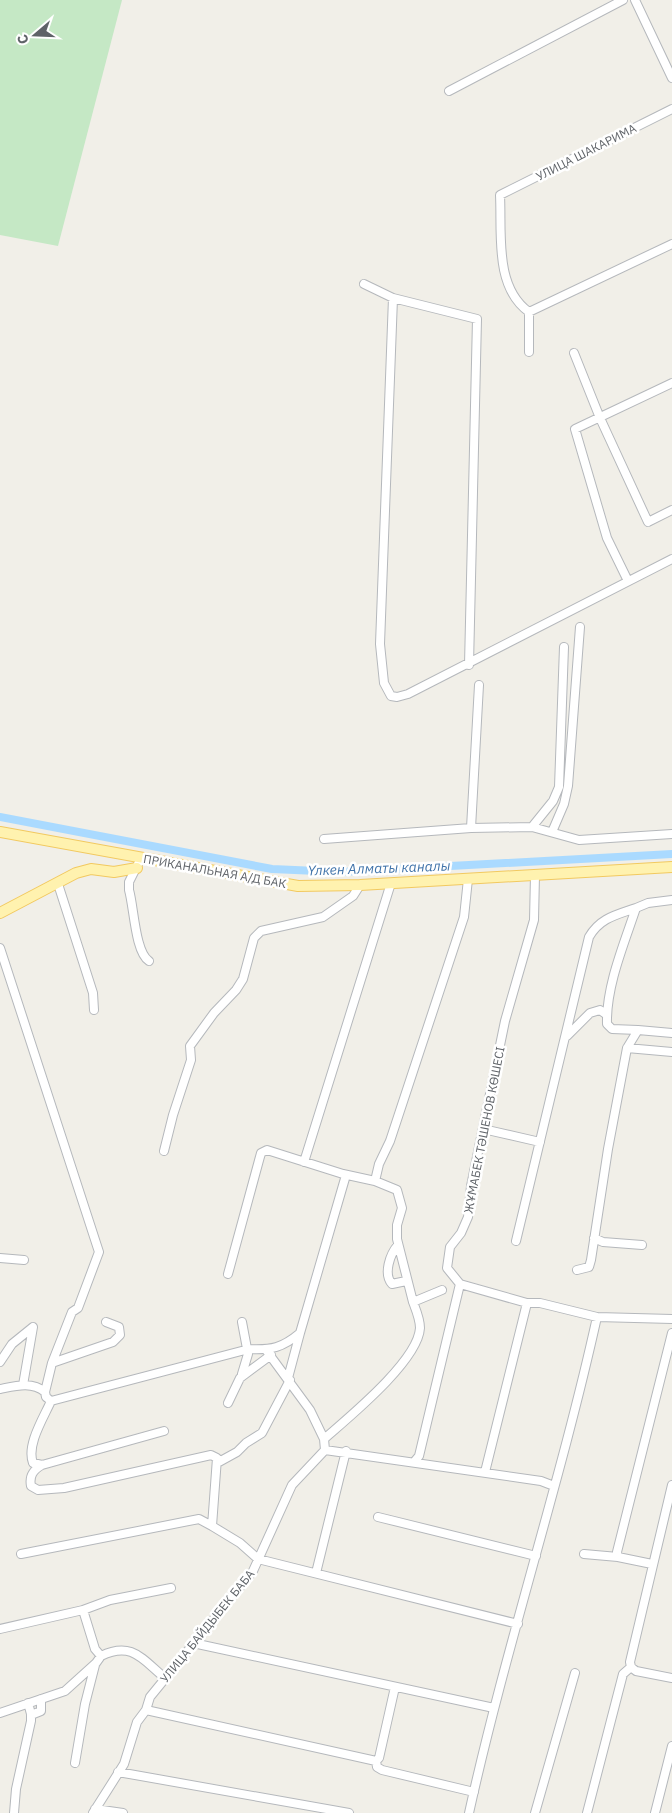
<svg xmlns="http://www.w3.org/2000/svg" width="672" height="1813" viewBox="0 0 672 1813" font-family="'IBM Plex Sans',sans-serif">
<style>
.green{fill:#c5e8c5}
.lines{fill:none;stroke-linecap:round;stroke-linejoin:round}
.canal{stroke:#aadaff;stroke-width:8}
.minor-casing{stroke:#b5b8bc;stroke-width:10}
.major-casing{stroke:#f2c960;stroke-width:12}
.minor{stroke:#fff;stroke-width:8}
.major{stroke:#fff2af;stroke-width:10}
.labels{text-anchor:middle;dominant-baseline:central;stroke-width:5;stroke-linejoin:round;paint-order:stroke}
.street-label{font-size:12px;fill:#5f6368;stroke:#fff}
.water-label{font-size:14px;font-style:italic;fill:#4174aa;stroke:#fff}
</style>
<rect width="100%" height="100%" fill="#f1efe8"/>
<path class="green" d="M0,0H122L58,246L0,235Z"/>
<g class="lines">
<path class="canal" d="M0,817L272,869L340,872L672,854"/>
<g class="minor-casing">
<path id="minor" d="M635,0L672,78
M449,91L623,0
M672,109L500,195C502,233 494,287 529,312L672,244
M364,284L393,298L477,319L469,665
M393,298L380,644L384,683L391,696L397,697L408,694L672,559
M529,352V312
M574,353L600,418L648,522L672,510
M628,581L607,538L575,429L672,383
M532,827L553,801L559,787L564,647
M471,828L479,685
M552,832L564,804L568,786L580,627
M324,839L471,828L532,827L579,840L672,834
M138,864L129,882V890C134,907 135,952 149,961
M535,875L534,920L505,1021L471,1186L468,1217L461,1233L450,1247L447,1268L460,1284L527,1303H540L597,1317L672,1319
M58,884L93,993L94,1010
M0,948L99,1252L78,1308L72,1312L52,1363
M638,1030L612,1029L607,1024C606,986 624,944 636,908L648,903L672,900
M567,1036L590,1013L600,1010L607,1015
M627,1048L672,1052
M483,1129L540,1142
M164,1151L173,1115L191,1060L190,1046L214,1013L236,990L243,979L254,938L261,931L323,917L353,896L360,885
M304,1162L391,883
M375,1181L397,1190L402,1208L397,1225V1239L413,1302
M594,1238L603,1242L642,1245
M516,1241L589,937C600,918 616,915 636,908
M398,1245C390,1254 383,1274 392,1284L406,1281
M0,1258L24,1260
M577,1270L589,1267L591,1260L608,1149L627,1048L638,1030L672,1033
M228,1274L261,1153L267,1150L343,1174L375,1181L379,1164L390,1141L464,917L468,879
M242,1322L248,1354L242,1374
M266,1350L310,1410L324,1439
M0,1362L12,1344L33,1327L23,1385
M288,1378L300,1333
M0,1389C15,1386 32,1381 45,1392L46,1397L51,1401L249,1349C272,1350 282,1348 300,1333L346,1175
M45,1392L52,1363L113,1342L120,1335L119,1327L106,1322
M51,1401C44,1417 26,1445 33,1463L42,1465L164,1431
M228,1403L240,1378L271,1355
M325,1450L541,1481L554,1486
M414,1462L419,1456L460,1284
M217,1463L237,1452L246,1443L262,1433L290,1380
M42,1465C33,1470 29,1476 31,1486L38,1490L64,1488L211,1455L217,1458L212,1526L240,1543L258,1559L518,1624
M485,1472L527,1303
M672,1485L630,1662L631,1667L636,1671L672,1678
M378,1517L536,1556
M21,1554L199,1519L212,1526
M584,1554L618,1557
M652,1564L618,1557L617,1552L672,1333
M316,1573L346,1451
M0,1629L83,1610
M193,1643L494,1708
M165,1678C142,1659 132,1641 101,1656L95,1649L83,1610L110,1600L171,1588
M146,1710L376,1761L377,1767L382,1770L474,1792
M0,1713L65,1691L96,1663L101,1656
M31,1715L41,1711V1699
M376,1761L379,1758L395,1687
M75,1763L85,1704L95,1665
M118,1772L349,1813
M95,1809L123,1813
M14,1813L16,1789L31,1721V1714L28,1703
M93,1813L124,1764L137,1722L146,1710L150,1697L253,1571L292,1485L325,1450L324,1439C349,1417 418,1361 420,1328C420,1319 416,1310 413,1302L442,1290
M469,1813C506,1646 560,1484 597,1317
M535,1813L575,1673
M587,1813L623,1674L631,1667
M655,1813L672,1746"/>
</g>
<g class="major-casing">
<path id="major" d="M0,832L298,886L360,885L672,867
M0,913L76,873L91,869L114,872L137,868"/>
</g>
<use href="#minor" class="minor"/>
<use href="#major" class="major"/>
</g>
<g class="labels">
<g class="street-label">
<text transform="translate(586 152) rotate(-27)">УЛИЦА ШАКАРИМА</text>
<text transform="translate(215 871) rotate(10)">ПРИКАНАЛЬНАЯ А/Д БАК</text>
<text transform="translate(484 1130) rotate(-79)">ЖҰМАБЕК ТӘШЕНОВ КӨШЕСІ</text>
<text transform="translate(207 1626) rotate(-51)">УЛИЦА БАЙДЫБЕК БАБА</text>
</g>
<g class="water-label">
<text transform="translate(379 868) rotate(-2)">Үлкен Алматы каналы</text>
</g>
</g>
<g transform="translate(35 35) rotate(251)" stroke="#ffffff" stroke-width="4" paint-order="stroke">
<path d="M0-4L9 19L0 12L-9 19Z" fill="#5f6368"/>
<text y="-8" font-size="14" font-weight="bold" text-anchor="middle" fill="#5f6368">С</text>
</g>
</svg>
